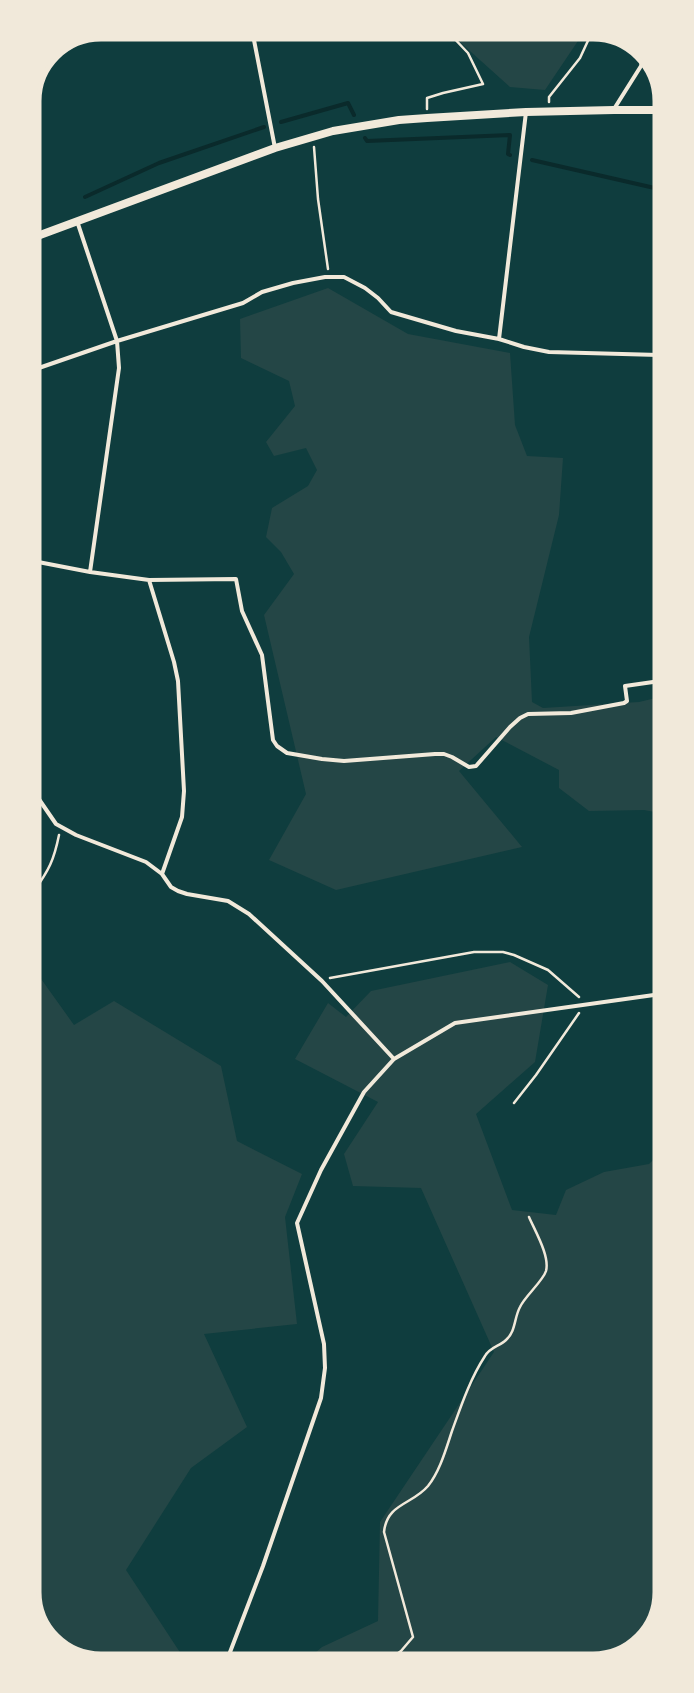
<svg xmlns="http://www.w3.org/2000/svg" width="694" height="1693" viewBox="0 0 694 1693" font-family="Signika,sans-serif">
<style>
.green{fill:#244646}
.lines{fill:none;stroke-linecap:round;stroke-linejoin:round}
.stream{stroke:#0a2a2b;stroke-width:4}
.path{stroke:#f1e9da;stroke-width:2.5}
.minor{stroke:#f1e9da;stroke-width:4}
.secondary{stroke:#f1e9da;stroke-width:8}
.rim{fill:none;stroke:#f1e9da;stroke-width:5}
</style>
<rect width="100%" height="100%" fill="#0f3d3e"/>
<path class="green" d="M584,32L545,90L510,87L451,34Z
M328,288L408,334L510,353L515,425L527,456L563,458L559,515L529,637L532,702L543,708L639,702L660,697V813L644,810L589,811L559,788V770L496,737L459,771L522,847L336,890L269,860L306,794L264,615L294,574L281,552L266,537L272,508L308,486L317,470L306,448L274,456L266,442L295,406L289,381L241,358L240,319Z
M510,962L548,985L535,1062L476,1114L512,1210L556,1215L566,1190L604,1172L649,1164L661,1152L662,1593L648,1634L615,1657L308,1659L322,1647L378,1621L380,1522L494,1352L421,1188L353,1186L344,1154L378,1102L295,1059L328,1003L346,1017L371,991Z
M34,969L74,1025L114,1001L221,1066L237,1141L302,1174L285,1217L297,1324L204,1334L247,1427L191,1468L126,1570L185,1660L96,1661L59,1647L36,1614Z"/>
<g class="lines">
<path class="stream" d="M281,122L348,103L354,115
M365,138L367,141L510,135L508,154L510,155
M532,160L659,189
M85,197L159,163L264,127"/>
<path class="path" d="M549,102V97L580,58L592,32
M427,109V98L443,93L483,84L468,53L450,34
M314,147L318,199L328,269
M34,891C49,870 54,860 59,835
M330,978L474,952H503L514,955L548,970L579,997
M514,1103L536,1075L579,1013
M390,1659L401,1651L413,1637L384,1532C387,1503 412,1505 428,1486C440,1471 446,1449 452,1431C461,1406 470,1379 485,1356C490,1347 500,1346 506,1340C516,1331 514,1318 520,1307C525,1296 543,1281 546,1271C550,1256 535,1231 529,1217"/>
<path class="minor" d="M253,35L275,148
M614,109L641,66L643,57
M77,221L117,341L119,368L90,572
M499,339L526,112
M33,370L117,341L243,303L262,292L293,283L325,277H344L365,288L378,298L391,312L456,331L499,339L524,347L549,352L659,355
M33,561L90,572L149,580L174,662L178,681L184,791L182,817L162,874
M149,580L236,579L242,611L262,655L273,740L277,746L287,753L322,759L344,761L435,754H444L452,757L469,767L476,766L510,727L520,718L528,714L571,713L624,703L627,701L625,686L660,681
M34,792L56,824L76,835L146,862L162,874L171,887L178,891L187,894L228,901L249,914L322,981L394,1059
M227,1660L263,1566L321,1398L325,1368L324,1344L297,1223L321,1170L364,1092L394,1059L455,1023L661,994"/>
<path class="secondary" d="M32,238L275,148L333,131L399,120L427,118L526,112L614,110H659"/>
</g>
<path d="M0 0H694V1693H0ZM101 39H593A62 62 0 0 1 655 101V1592A62 62 0 0 1 593 1654H101A62 62 0 0 1 39 1592V101A62 62 0 0 1 101 39Z" fill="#f1e9da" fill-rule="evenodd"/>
<path class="rim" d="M101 39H593A62 62 0 0 1 655 101V1592A62 62 0 0 1 593 1654H101A62 62 0 0 1 39 1592V101A62 62 0 0 1 101 39Z"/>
</svg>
